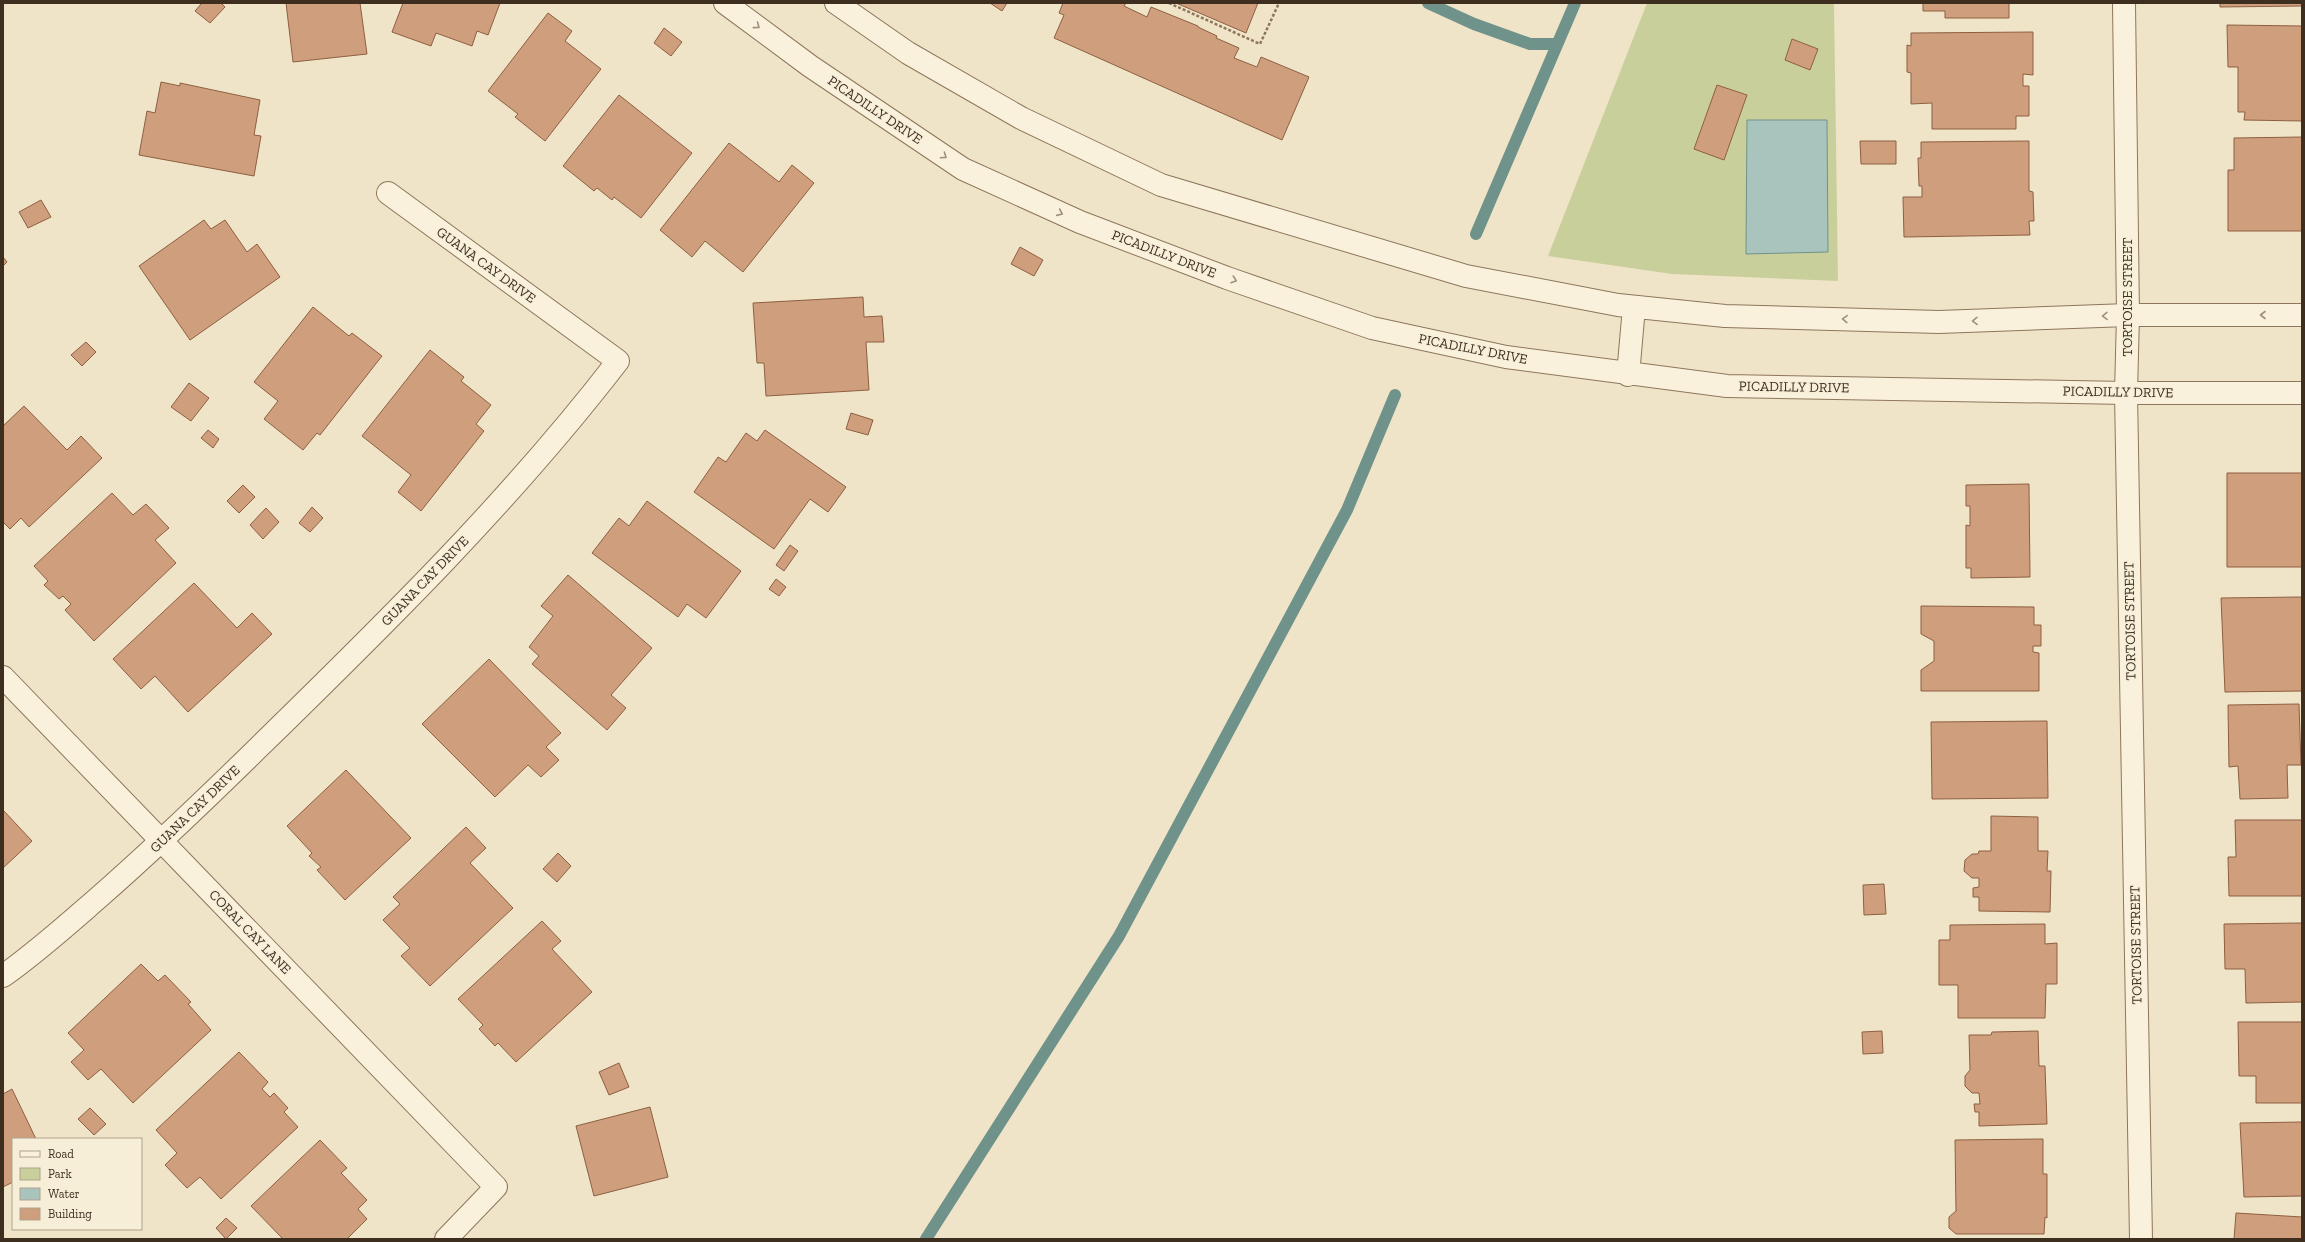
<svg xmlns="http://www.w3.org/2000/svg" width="2305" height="1242" viewBox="0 0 2305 1242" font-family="'Zilla Slab',serif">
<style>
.green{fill:#c9cf9b}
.water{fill:#a9c4bc;stroke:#6f938a}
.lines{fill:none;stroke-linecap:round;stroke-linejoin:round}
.stream{stroke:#6f938a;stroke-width:12}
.building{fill:#cf9f7d;stroke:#8d5f41}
.minor-casing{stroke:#8d765c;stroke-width:24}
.tertiary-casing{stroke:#8d765c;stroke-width:24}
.path{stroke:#8d765c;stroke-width:2.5;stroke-dasharray:3 2;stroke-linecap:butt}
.minor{stroke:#faf1dc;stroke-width:22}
.tertiary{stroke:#faf1dc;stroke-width:22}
.oneway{stroke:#9c907e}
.labels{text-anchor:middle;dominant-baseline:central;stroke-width:3;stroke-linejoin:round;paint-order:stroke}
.street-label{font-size:14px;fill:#3d2e20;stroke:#f7eed8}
</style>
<rect width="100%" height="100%" fill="#f0e4c8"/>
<path class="green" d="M1647,3H1834L1838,281L1672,274L1548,256Z"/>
<path class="water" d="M1747,120H1827L1828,252L1746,254Z"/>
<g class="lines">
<path class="stream" d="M1428,3L1474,24L1530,44H1557
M1476,234L1575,3
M926,1239L1119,936L1347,510L1395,395"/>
</g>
<path class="building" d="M202,3H221L225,7L210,23L195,11Z
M286,3H360L367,54L293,62Z
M403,3H500L488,35L477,31L472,46L436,33L431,46L392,32Z
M990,3H1007L1002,11Z
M1063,3H1126L1124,6L1147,17L1151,7L1198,26V27L1217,36L1216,38L1239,48L1234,58L1257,67L1261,57L1309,77L1282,140L1054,38L1064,15L1059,13Z
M1176,3H1258L1246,33Z
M1923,3H2009V18H1945V11H1923Z
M2220,3H2302V6L2220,7Z
M548,13L572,31L565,41L601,69L545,141L515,117L518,114L488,91Z
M2227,25L2302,26V121L2244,120L2245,112H2238V67H2228Z
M664,28L682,42L671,56L654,43Z
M2033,32V75L2023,74V86H2029V116H2016V129H1932V103L1911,104V73L1907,72V45L1911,46V33Z
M1792,39L1818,49L1810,70L1785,60Z
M161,82L180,86V83L260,100L254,135L261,136L254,176L139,155L147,111L155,113Z
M1717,85L1747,95L1724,160L1694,149Z
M619,95L692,153L641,218L614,197L612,200L597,188L594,191L563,166Z
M2302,137V231H2228V170H2234V138Z
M1860,141H1896V164H1861Z
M2029,141V191L2033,192L2034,221H2029L2030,235L1904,237L1903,197H1922V186H1919L1918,158H1921V142Z
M729,143L779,182L792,165L814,183L743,272L705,241L692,257L660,230Z
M41,200L51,217L28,228L19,212Z
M204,220L211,229L225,220L247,252L257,244L280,277L190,340L139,266Z
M1020,247L1043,260L1034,276L1011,264Z
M3,257L7,262L3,266Z
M863,297L864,317L882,316L884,342H866L869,390L766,396L764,363H757L753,303Z
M313,307L349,336L352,333L382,356L320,435L317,433L303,450L264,419L278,401L254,382Z
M86,342L96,352L82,366L71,355Z
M430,350L464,377L461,381L491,405L476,424L484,431L421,511L398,492L411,475L362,436Z
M189,383L209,398L191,421L171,407Z
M24,406L67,450L81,436L102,458L29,527L21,518L10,529L3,522V426Z
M851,413L873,420L868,435L846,429Z
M208,430L219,439L213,448L201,438Z
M765,430L846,487L828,512L810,499L774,549L694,492L718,457L726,462L746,433L757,441Z
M2227,473H2302V567H2227Z
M2029,484L2030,577L1971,578V568H1966V525L1970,526V506H1966V485Z
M243,485L255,497L239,513L227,501Z
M112,493L133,515L146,504L169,528L155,540L176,563L94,641L65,610L71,604L63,596L59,599L44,585L48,581L34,566Z
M647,501L741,571L706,618L687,604L678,617L592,553L619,518L629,526Z
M312,507L323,518L310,532L299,523Z
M266,508L279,522L263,539L250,525Z
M790,545L798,551L784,571L776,565Z
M568,575L652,648L611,695L626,708L607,730L532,664L539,656L529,647L553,616L541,606Z
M776,579L786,587L779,596L769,589Z
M194,583L237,628L252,613L272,634L188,712L155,676L141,689L113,659Z
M2302,597V691L2225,692L2221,598Z
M1921,606L2034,607V625H2041V646H2033V652L2039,653V691H1921V670L1934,661V641L1921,634Z
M489,659L561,733L546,747L559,760L541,777L528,765L495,797L422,724Z
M2299,704L2301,765H2287L2288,798L2240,799L2238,766L2229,767L2228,705Z
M2047,721L2048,798L1932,799L1931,722Z
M346,770L411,838L345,900L317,870L321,867L309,856L312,853L287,826Z
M3,810L32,841L3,868Z
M1991,816L2038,817V851H2048L2047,871H2051L2050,912L1979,911V897H1973V888L1979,887V878H1972L1964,871L1965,860L1972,854H1978L1979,851H1991Z
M2235,820H2302V896H2229L2228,857H2236Z
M466,827L486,848L470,863L513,908L430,986L401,956L410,948L383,920L400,904L393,897Z
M558,853L571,866L557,882L543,869Z
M1884,884L1886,914L1864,915L1863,885Z
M542,921L561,941L552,949L592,992L516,1062L498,1043L495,1046L479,1029L483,1025L458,999Z
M2302,923V1002L2246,1003L2245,969H2225L2224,924Z
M2045,924V944L2057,943V984H2046L2045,1018H1958V985H1939V940H1950V925Z
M141,964L158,981L165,975L191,1002L188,1004L211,1030L133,1103L101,1069L88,1080L71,1062L84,1050L68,1033Z
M2238,1022H2302V1103H2256V1076H2239Z
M1882,1031L1883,1053L1863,1054L1862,1032Z
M2038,1031L2039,1066H2045L2047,1124L1979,1126V1112H1975L1974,1104H1980L1979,1093H1972L1965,1086V1076L1970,1070L1969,1035H1991L1992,1032Z
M239,1052L268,1082L262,1089L270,1097L274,1093L288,1108L284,1112L298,1127L221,1199L200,1177L187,1188L165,1165L177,1153L156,1130Z
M619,1063L629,1087L609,1095L599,1072Z
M12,1089L36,1139H13V1182L3,1187V1094Z
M650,1107L668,1177L594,1196L576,1126Z
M90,1108L106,1124L94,1135L78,1119Z
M2302,1122V1196L2244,1197L2240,1123Z
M2043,1139V1174H2047V1218L2045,1217L2044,1234H1956L1949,1228V1217L1956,1211L1955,1140Z
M320,1140L347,1168L341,1173L367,1200L358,1209L367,1219L347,1239H283L251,1206Z
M2236,1213L2302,1217V1239H2234Z
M226,1218L237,1228L226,1239L216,1228Z"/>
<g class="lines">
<g class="minor-casing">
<path id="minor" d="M2124,3L2128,315L2126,393L2141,1239
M3,677L496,1187L446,1239
M3,976C37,952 67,925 98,898C154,849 207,798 261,745C386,623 511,500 618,361L388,193"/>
</g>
<g class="tertiary-casing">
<path id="tertiary" d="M725,3L810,66L963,169L1080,222L1227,278L1372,328L1506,357L1727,386L2126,393H2302
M836,3L908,53L1021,118L1161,185L1466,276L1618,305L1725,316L1939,322L2128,315H2302
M1628,375L1634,307"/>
</g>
<path class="path" d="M1169,3L1260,44L1279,3"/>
<use href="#minor" class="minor"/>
<use href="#tertiary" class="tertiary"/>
</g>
<defs><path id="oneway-chevron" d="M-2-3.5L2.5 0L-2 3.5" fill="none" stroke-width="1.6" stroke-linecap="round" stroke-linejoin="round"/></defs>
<g class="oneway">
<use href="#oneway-chevron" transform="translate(757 26) rotate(37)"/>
<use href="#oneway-chevron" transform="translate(944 156) rotate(34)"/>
<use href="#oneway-chevron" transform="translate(1060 213) rotate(24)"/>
<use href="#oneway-chevron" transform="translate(1234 280) rotate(19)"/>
<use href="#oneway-chevron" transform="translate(2263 315) rotate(180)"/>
<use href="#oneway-chevron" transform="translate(2105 316) rotate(178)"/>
<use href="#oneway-chevron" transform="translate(1845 319) rotate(-178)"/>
<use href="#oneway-chevron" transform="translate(1975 321) rotate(178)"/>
</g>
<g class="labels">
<g class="street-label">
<text transform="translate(875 110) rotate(34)">PICADILLY DRIVE</text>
<text transform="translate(1164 254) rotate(21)">PICADILLY DRIVE</text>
<text transform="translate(486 265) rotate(36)">GUANA CAY DRIVE</text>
<text transform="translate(2127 297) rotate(-90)">TORTOISE STREET</text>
<text transform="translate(1473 349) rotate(11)">PICADILLY DRIVE</text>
<text transform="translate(1794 387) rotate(1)">PICADILLY DRIVE</text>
<text transform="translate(2118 392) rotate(1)">PICADILLY DRIVE</text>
<text transform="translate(425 581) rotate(-46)">GUANA CAY DRIVE</text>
<text transform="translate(2130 621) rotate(-91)">TORTOISE STREET</text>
<text transform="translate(195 809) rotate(-44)">GUANA CAY DRIVE</text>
<text transform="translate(250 932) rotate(46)">CORAL CAY LANE</text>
<text transform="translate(2136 945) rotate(-91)">TORTOISE STREET</text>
</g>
</g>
<rect width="2305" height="1242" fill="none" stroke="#3d2e20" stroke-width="8"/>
<rect x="12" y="1138" width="130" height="92" fill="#f7eed8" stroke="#ada18e"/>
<rect x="20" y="1151" width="20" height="6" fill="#faf1dc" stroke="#ada18e"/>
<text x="48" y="1158" font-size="12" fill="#3d2e20">Road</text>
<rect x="20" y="1168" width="20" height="12" fill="#c9cf9b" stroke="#ada18e"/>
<text x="48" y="1178" font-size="12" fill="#3d2e20">Park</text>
<rect x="20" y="1188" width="20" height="12" fill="#a9c4bc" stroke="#ada18e"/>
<text x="48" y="1198" font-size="12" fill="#3d2e20">Water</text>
<rect x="20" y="1208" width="20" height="12" fill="#cf9f7d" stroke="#ada18e"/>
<text x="48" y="1218" font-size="12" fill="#3d2e20">Building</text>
</svg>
